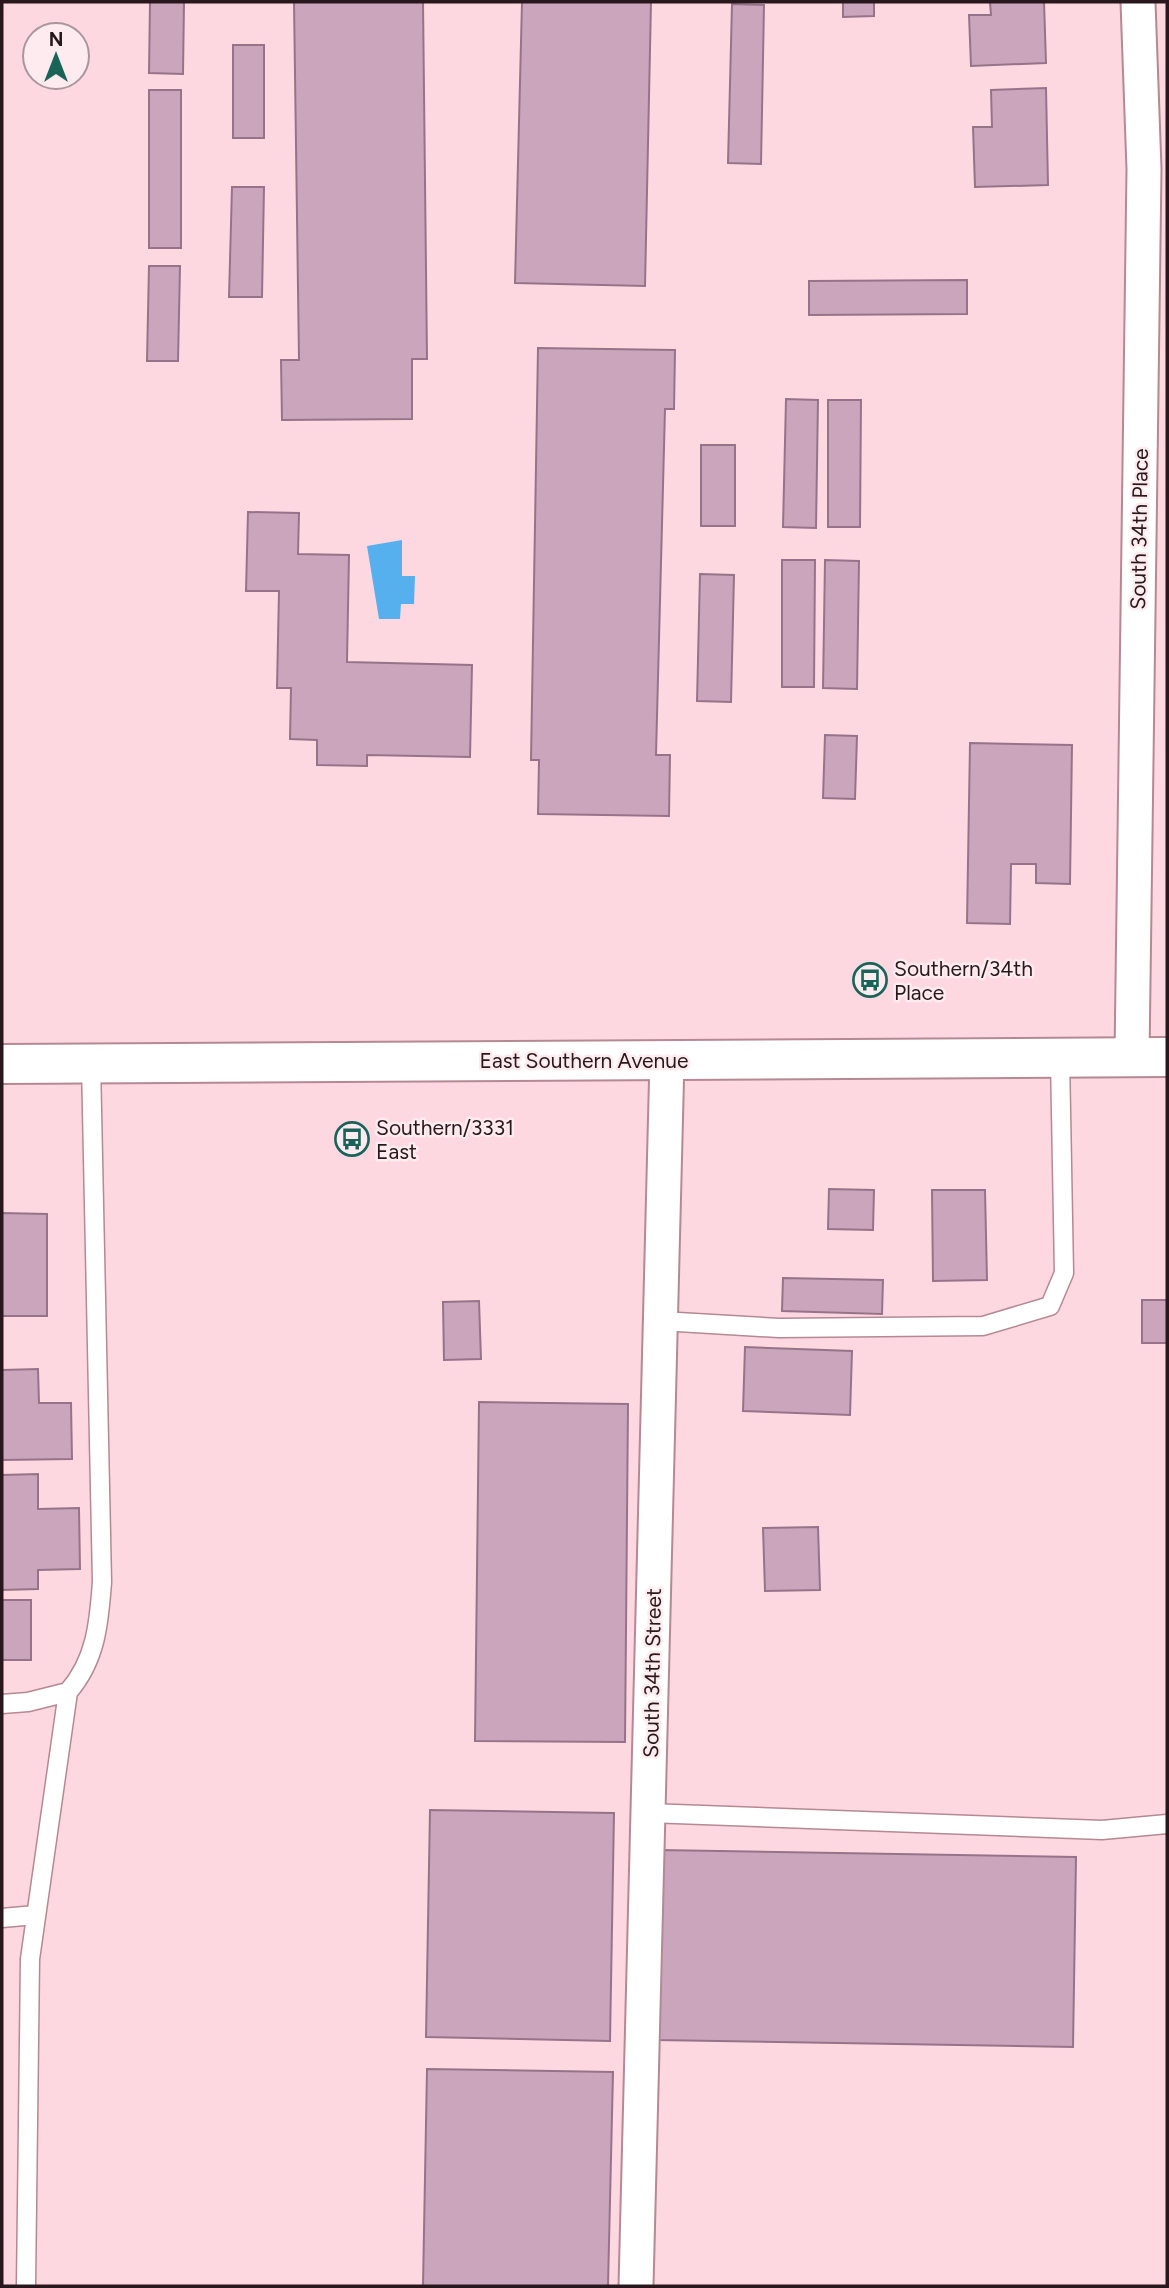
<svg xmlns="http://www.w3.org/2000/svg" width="1169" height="2288" viewBox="0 0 1169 2288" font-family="Figtree,sans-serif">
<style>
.water{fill:#56b0ee}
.building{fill:#cba5bc;stroke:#977389;stroke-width:2}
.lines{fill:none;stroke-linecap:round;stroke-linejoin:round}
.lane-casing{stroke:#b48994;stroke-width:21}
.street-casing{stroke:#b48994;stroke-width:37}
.secondary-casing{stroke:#b48994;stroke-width:42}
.lane{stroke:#fff;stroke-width:18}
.street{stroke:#fff;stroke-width:33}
.secondary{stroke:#fff;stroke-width:38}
.labels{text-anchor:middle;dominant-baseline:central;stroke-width:5;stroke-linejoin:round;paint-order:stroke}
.street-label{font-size:21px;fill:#28181d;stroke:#feebef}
.poi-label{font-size:21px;fill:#28181d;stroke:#feebef;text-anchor:start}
</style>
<rect width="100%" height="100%" fill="#fed8e1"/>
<path class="water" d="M402,540V576H415L414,604H401L400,619H379L367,546Z"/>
<path class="building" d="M150,2H184L183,74L149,73Z
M294,2H423L427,359H412V419L282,420L281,360H299Z
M522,2H651L645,286L515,283Z
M843,2H874V16L843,17Z
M990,2H1044L1046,63L971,66L969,15H991Z
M732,4L764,5L761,164L728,163Z
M233,45H264V138H233Z
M1046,88L1048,185L975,187L973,127H992L991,90Z
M149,90H181V248H149Z
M232,187H264L262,297H229Z
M149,266H180L178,361H147Z
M967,280V314L809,315V281Z
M538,348L675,350L674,409H665L656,755H670L669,816L538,814L539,760H531Z
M786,399L818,400L816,528L783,527Z
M828,400H861L860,527H828Z
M701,445H735V526H701Z
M248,512L299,513L298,554L349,555L347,662L472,665L470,757L367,755V766L317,765V740L290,739L291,688H277L279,591H246Z
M782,560H815L814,687H782Z
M825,560L859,561L857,689L823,688Z
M700,574L734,575L731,702L697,701Z
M825,735L857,736L855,799L823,798Z
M970,743L1072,745L1070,884L1036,883V864H1011L1010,924L967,923Z
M881,974L882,982L859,983V975Z
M342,1134H363V1141H342Z
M829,1189L874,1190L873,1230L828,1229Z
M932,1190H985L987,1280L933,1281Z
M2,1213L47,1214V1316H2Z
M783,1278L883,1280L882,1314L782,1311Z
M1142,1300H1167V1343H1142Z
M479,1301L481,1359L444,1360L443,1302Z
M745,1347L852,1351L850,1415L743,1411Z
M38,1369L39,1403H71L72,1459L2,1460V1370Z
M479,1402L628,1404L625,1742L475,1741Z
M38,1474V1509L79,1508L80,1569L38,1570V1589L2,1590V1475Z
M818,1527L820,1590L765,1591L763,1528Z
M2,1600H31V1660H2Z
M430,1810L614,1813L610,2041L426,2037Z
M660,1850L1076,1857L1073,2047L656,2040Z
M427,2069L613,2072L608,2286H423Z"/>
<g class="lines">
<g class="lane-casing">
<path id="lane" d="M661,1321L779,1328L983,1326L1050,1306L1064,1273L1060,1058
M2,1704L28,1702L68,1692
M648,1813L1102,1830L1167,1824
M2,1918L35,1915
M26,2286L30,1959L68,1692C96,1660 99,1623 102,1582L91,1063"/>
</g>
<g class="street-casing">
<path id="street" d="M1132,1057L1144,169L1138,2
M636,2286L667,1059"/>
</g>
<g class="secondary-casing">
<path id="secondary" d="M2,1064L1167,1057"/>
</g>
<use href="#lane" class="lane"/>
<use href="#street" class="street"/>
<use href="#secondary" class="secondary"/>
</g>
<defs>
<g id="bus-ring" transform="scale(1.75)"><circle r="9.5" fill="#feebef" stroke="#1a6359" stroke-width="1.5"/><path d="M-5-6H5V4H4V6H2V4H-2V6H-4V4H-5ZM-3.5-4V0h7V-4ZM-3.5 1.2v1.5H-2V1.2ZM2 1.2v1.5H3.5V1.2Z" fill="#1a6359"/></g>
</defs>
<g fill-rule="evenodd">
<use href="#bus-ring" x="870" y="980"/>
<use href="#bus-ring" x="352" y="1139"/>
</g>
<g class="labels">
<g class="street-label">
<text transform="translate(1139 529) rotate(-89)">South 34th Place</text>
<text x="584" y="1060">East Southern Avenue</text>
<text transform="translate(652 1673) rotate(-89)">South 34th Street</text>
</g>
<g class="poi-label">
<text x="894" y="968">Southern/34th<tspan x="894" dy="24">Place</tspan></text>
<text x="376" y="1127">Southern/3331<tspan x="376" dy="24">East</tspan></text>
</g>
</g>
<rect width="1169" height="2288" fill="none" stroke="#28181d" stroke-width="7"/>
<g transform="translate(56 56)"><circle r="33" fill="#feebef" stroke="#a8979b" stroke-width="2"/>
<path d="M0-5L12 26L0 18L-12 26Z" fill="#1a6359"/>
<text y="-10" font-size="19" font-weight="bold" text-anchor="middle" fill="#28181d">N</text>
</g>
</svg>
